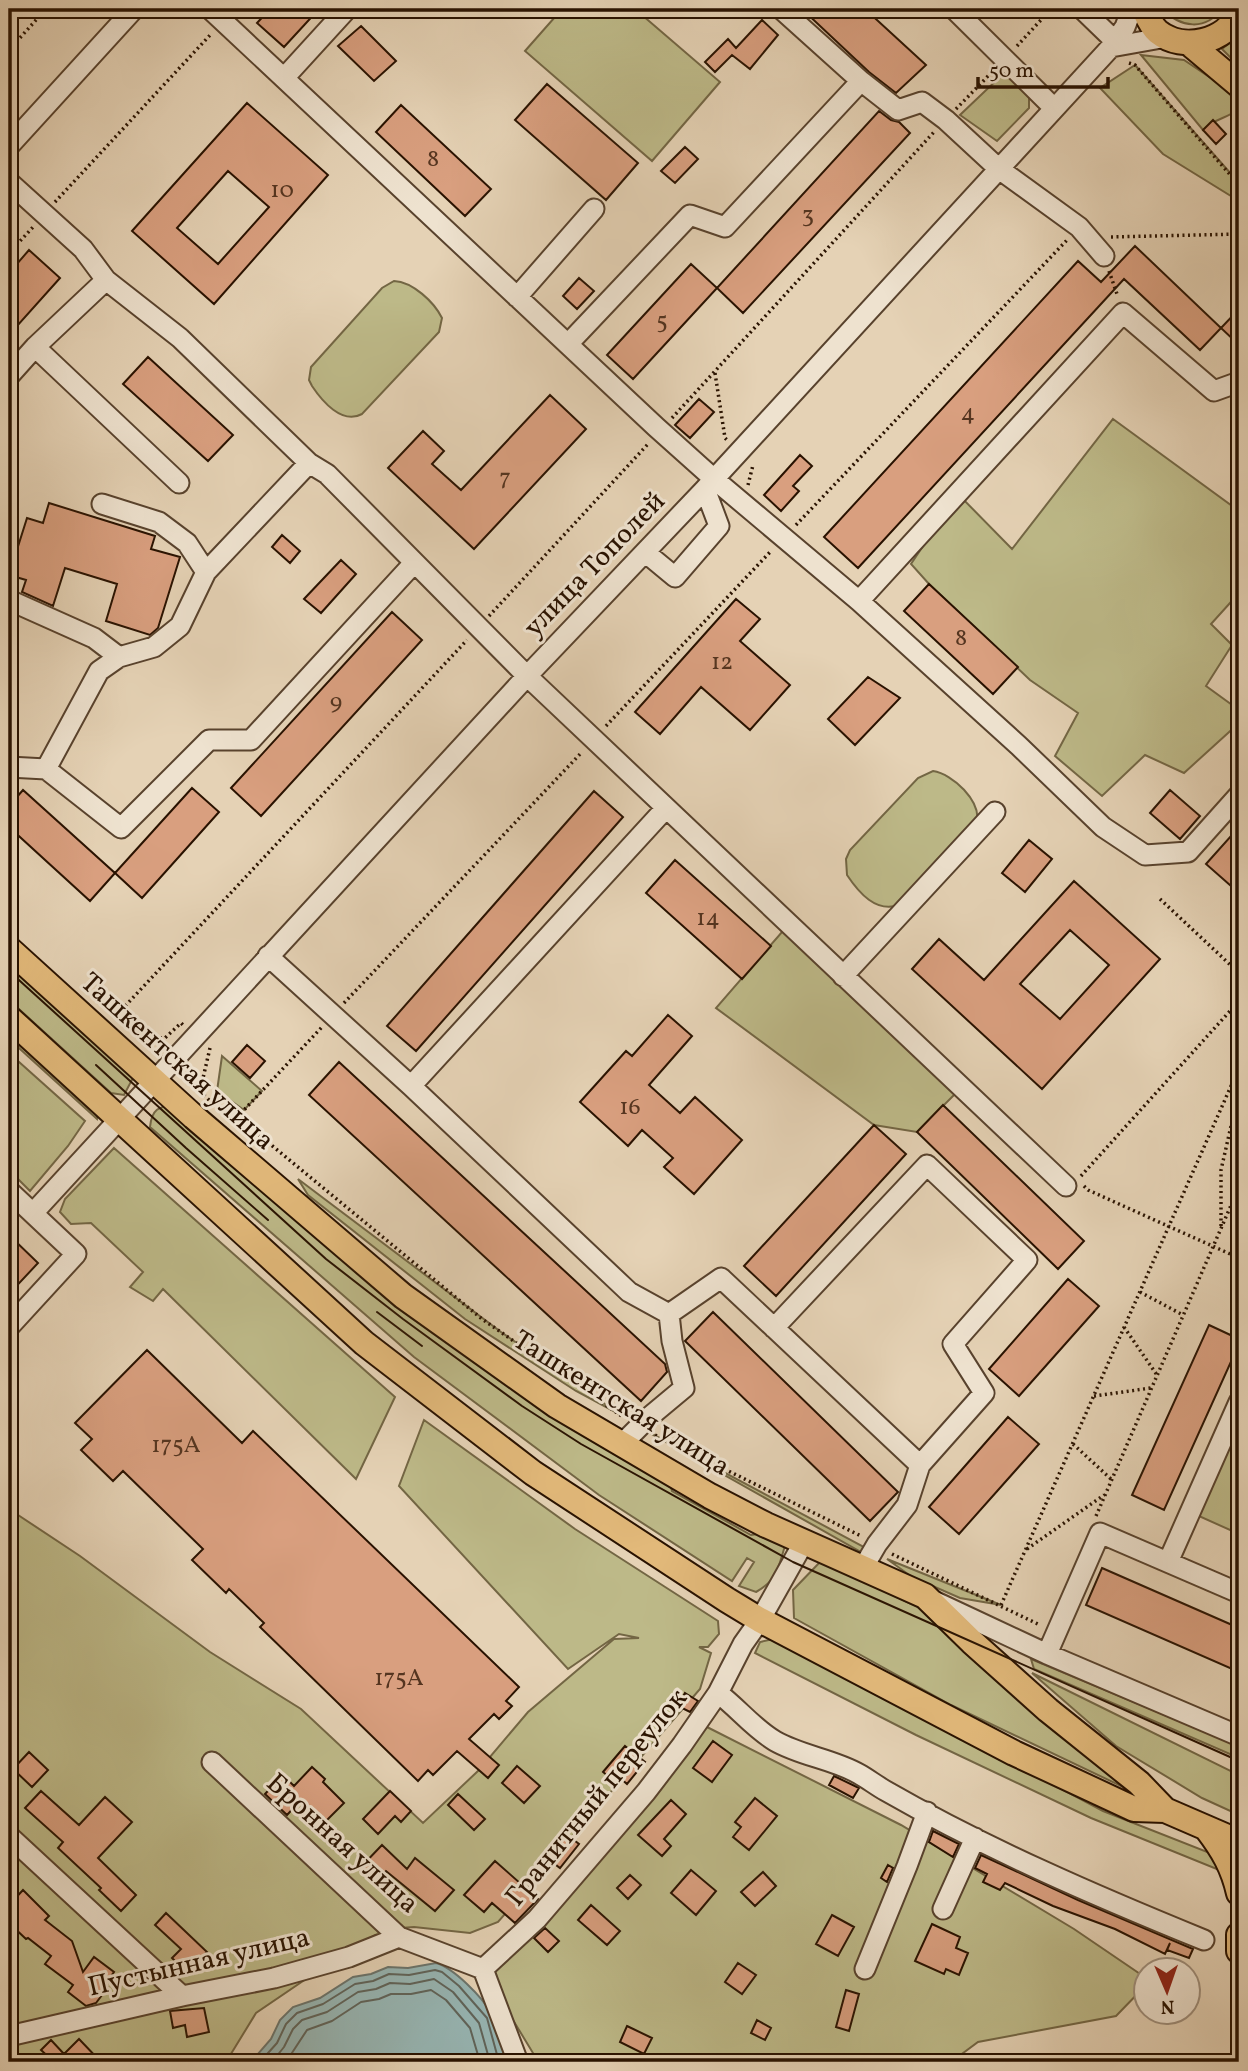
<svg xmlns="http://www.w3.org/2000/svg" width="1248" height="2071" viewBox="0 0 1248 2071" font-family="Vollkorn,serif">
<style>
.green{fill:#bdb988;stroke:#736644;stroke-width:2}
.water{fill:#97b6b4;stroke:#6b746c;stroke-width:2}
.lines{fill:none;stroke-linecap:round;stroke-linejoin:round}
.shore{stroke:#60645a;stroke-width:2}
.building{fill:#d99f7f;stroke:#291200;stroke-width:2;fill-rule:evenodd}
.minor-casing{stroke:#58422d;stroke-width:23}
.major-casing{stroke:#291200;stroke-width:28}
.path{stroke:#291200;stroke-width:3.5;stroke-dasharray:2 3.5;stroke-linecap:butt}
.minor{stroke:#eee2cf;stroke-width:19}
.major{stroke:#e2b97a;stroke-width:24}
.tram{stroke:#291200;stroke-width:2}
.labels{text-anchor:middle;dominant-baseline:central;stroke-width:6;stroke-linejoin:round;paint-order:stroke}
.number-label{font-size:24px;fill:#553520}
.street-label{font-size:28px;fill:#291200;stroke:#eee2cf}
</style>
<rect width="100%" height="100%" fill="#e5d2b5"/>
<filter id="stains"><feTurbulence type="fractalNoise" baseFrequency=".00286" numOctaves="4"/><feColorMatrix values="0 0 0 0 .2 0 0 0 0 .09 0 0 0 0 .02 0 0 0 .5 -.17"/></filter>
<radialGradient id="worn" r=".72"><stop offset=".6" stop-color="#630" stop-opacity="0"/><stop offset="1" stop-color="#630" stop-opacity=".3"/></radialGradient>
<path class="green" d="M562,9H635L720,82L652,161L525,51Z
M1163,9H1221C1206,31 1180,28 1163,9Z
M1239,35V66L1222,49Z
M1141,55L1184,60L1239,97V109C1226,119 1215,118 1203,130Z
M1135,65L1239,183V201L1163,154L1100,88Z
M1004,73L1029,94V108L997,141L960,115Z
M394,281C413,282 434,302 442,318L439,332L362,414C342,425 322,401 312,386L309,380L311,367L382,288Z
M1113,419L1239,511V593L1211,624L1232,645L1206,686L1239,710V723L1184,773L1145,755L1102,796L1055,756L1078,713L1030,680L929,584L911,564L958,494L1012,549Z
M933,771C953,774 981,801 977,822L899,905C876,913 859,893 847,875L846,859L850,850L918,778Z
M789,924L962,1087L917,1132L874,1125L716,1008Z
M9,957L134,1076L124,1095L111,1093L9,1000Z
M9,1026L98,1110L97,1119L9,1039Z
M9,1053L85,1121L68,1146L30,1191L9,1170Z
M222,1056L262,1091L244,1110L217,1091Z
M178,1103L345,1254L669,1479L672,1491L751,1535L772,1532L785,1546C778,1567 778,1580 756,1592L739,1586L754,1562L747,1558L732,1581L599,1495L414,1357L150,1127C152,1107 160,1107 178,1103Z
M114,1148L395,1397L356,1479L163,1289L153,1301L130,1287L143,1272L91,1223L71,1224L60,1212L65,1199Z
M298,1179L501,1332L621,1415L576,1391L465,1319L308,1195Z
M424,1420L575,1529L718,1621L719,1634L708,1647H699L711,1653L700,1689L498,1922L470,1933L414,1927L387,1929L356,1945L256,2013L226,2062H9V1509L80,1556L210,1652L301,1709L423,1823L479,1770L528,1712L614,1639L639,1638L619,1634L568,1669L399,1486Z
M1239,1421V1534L1190,1512Z
M639,1427L864,1547V1550L861,1552Z
M887,1559L1001,1605L960,1598L912,1577Z
M821,1561L924,1610L1140,1795L951,1705L794,1618L793,1590Z
M778,1638L1103,1811L1215,1855L1229,1874L1091,1818L916,1735L755,1653L760,1642Z
M1031,1659L1239,1746V1758L1034,1669Z
M1032,1673L1239,1775V1815L1202,1798L1116,1746Z
M705,1726L901,1825L1074,1929L1146,1978V1985L1116,2016L978,2042L951,2062H530L533,2053L499,1997L495,1966Z"/>
<path class="water" d="M436,1963C454,1968 482,1997 492,2014C499,2026 505,2048 506,2062H251L271,2039L280,2020L293,2007L320,1998L353,1977L371,1974L388,1967L408,1968Z"/>
<g class="lines">
<path class="shore" d="M260,2062L277,2043L286,2024L297,2013L323,2004L355,1984L373,1981L389,1974L409,1975L435,1970L442,1972L459,1986L487,2018L499,2062
M272,2062L284,2047L293,2029L302,2020L327,2012L358,1992L376,1989L390,1983L410,1984L434,1979L453,1992L479,2023L490,2062
M286,2062L307,2030L332,2021L361,2002L379,1999L391,1994H411L431,1990L446,2000L470,2028L480,2062"/>
</g>
<path class="building" d="M270,9H319L284,47L257,23Z
M802,9H865L926,65L896,93L869,72Z
M762,20L778,35L750,69L732,55L715,72L705,62L728,39L736,48Z
M361,26L396,61L374,81L338,46Z
M547,84L638,163L606,200L515,120Z
M247,103L328,175L214,304L132,231ZM228,171L269,207L218,264L177,228Z
M401,105L491,189L465,216L376,132Z
M879,111L891,120L899,122L910,133L743,313L717,288Z
M1213,120L1226,134L1216,144L1203,130Z
M685,147L698,159L675,183L661,171Z
M1135,246L1221,328L1200,350L1124,279L858,568L824,537L1078,261L1101,282Z
M29,250L60,278L9,335V273Z
M691,264L717,288L633,379L607,355Z
M579,278L594,291L577,309L563,296Z
M1239,309V345L1221,328Z
M148,357L233,435L208,461L123,384Z
M550,395L586,429L474,549L388,468L423,431L444,451L432,464L461,490Z
M699,399L714,412L690,438L675,425Z
M800,455L812,466L793,486L799,491L781,511L764,495Z
M49,503L155,536L151,549L180,557L158,628L150,635L106,621L117,584L65,568L53,606L22,592L26,580L9,575L27,518L43,523Z
M282,535L300,551L290,563L272,547Z
M341,560L356,574L321,613L304,599Z
M929,584L1018,667L993,694L904,611Z
M736,599L760,619L740,641L790,685L750,730L701,687L660,734L635,712Z
M392,612L422,640L261,816L231,788Z
M868,677L900,698L855,745L828,719Z
M192,788L219,812L142,898L115,873L90,901L9,827V806L23,790L115,873Z
M1170,790L1200,816L1180,839L1150,813Z
M594,791L623,817L416,1051L387,1026Z
M1239,827V893L1206,864Z
M1029,840L1052,859L1025,892L1002,873Z
M675,860L771,946L742,979L646,893Z
M1074,881L1160,959L1042,1089L912,969L939,939L984,980ZM1070,930L1109,965L1060,1019L1020,984Z
M668,1015L692,1036L649,1085L680,1113L695,1097L742,1140L694,1194L664,1167L673,1158L642,1130L628,1146L580,1102L626,1051L632,1056Z
M247,1045L265,1061L250,1078L232,1062Z
M339,1062L665,1364L667,1372L641,1401L309,1095Z
M943,1105L1084,1241L1058,1269L917,1132Z
M874,1125L906,1154L776,1296L744,1266Z
M9,1235L38,1263L9,1294Z
M1068,1279L1099,1306L1019,1396L989,1369Z
M713,1312L898,1492L870,1521L685,1341Z
M1209,1325L1239,1339V1344L1164,1510L1132,1495Z
M147,1350L242,1443L253,1431L519,1687L506,1701L512,1706L499,1719L494,1714L469,1739L499,1765L488,1778L457,1751L433,1775L428,1770L418,1781L260,1627L264,1623L229,1589L226,1593L192,1560L203,1549L123,1471L113,1481L81,1450L92,1439L75,1423Z
M1008,1417L1039,1444L959,1534L929,1507Z
M1102,1568L1239,1628V1672L1086,1605Z
M685,1693L698,1701L690,1712L678,1706Z
M713,1741L732,1755L712,1782L693,1768Z
M625,1746L645,1762L627,1784L619,1777L615,1782L603,1772Z
M29,1752L48,1770L32,1787L13,1769Z
M517,1766L540,1786L524,1803L502,1783Z
M312,1767L325,1779L323,1782L344,1803L323,1824L300,1801L287,1815L265,1794L283,1775L294,1786Z
M834,1776L859,1788L853,1798L829,1785Z
M41,1791L79,1825L105,1797L132,1822L98,1858L136,1895L121,1911L99,1890L101,1888L58,1848L63,1842L25,1808Z
M390,1791L411,1811L401,1822L395,1816L378,1834L363,1819Z
M458,1794L485,1819L474,1830L448,1805Z
M755,1798L777,1816L749,1850L733,1837L741,1827L735,1822Z
M671,1800L686,1814L664,1839L671,1846L662,1856L638,1835Z
M562,1831L579,1844L560,1868L543,1855Z
M933,1831L959,1844L953,1857L929,1842Z
M382,1845L407,1869L415,1858L454,1890L435,1911L386,1871L374,1883L359,1869Z
M981,1855L1078,1900L1193,1949L1189,1958L1167,1950L1170,1943L1165,1954L1115,1929L1053,1906L1005,1883L1000,1890L983,1882L987,1874L975,1868Z
M495,1861L538,1899L515,1923L492,1903L484,1912L464,1895Z
M888,1865L893,1868L887,1882L881,1878Z
M691,1870L716,1891L696,1915L671,1893Z
M763,1872L776,1886L755,1906L741,1892Z
M630,1875L641,1885L628,1899L617,1888Z
M23,1890L49,1916L45,1920L72,1941L83,1972L94,1957L114,1972L105,1984L108,1987L96,2003L86,2006L68,1992L73,1985L45,1964L51,1956L28,1938L26,1939L9,1923V1905Z
M591,1905L620,1931L607,1945L578,1920Z
M166,1913L207,1952L187,1973L172,1958L181,1949L155,1925Z
M832,1915L854,1927L838,1956L816,1944Z
M932,1924L960,1937L956,1948L968,1953L959,1975L946,1969L944,1974L915,1961Z
M545,1928L559,1941L548,1952L534,1938Z
M738,1963L756,1975L742,1994L725,1982Z
M846,1990L859,1994L849,2031L836,2027Z
M204,2008L209,2032L187,2037L185,2025L173,2028L170,2011Z
M757,2020L771,2028L765,2040L751,2033Z
M627,2026L652,2038L644,2054L620,2042Z
M79,2039L101,2062H54L41,2050L51,2040L64,2054Z"/>
<g class="lines">
<g class="minor-casing">
<path id="minor" d="M210,9L656,427L714,479L859,601L1019,746L1103,827L1145,855L1188,852L1239,795
M954,9L1054,108
M1082,9L1114,40
M1111,47L1167,37
M284,78L347,9
M861,81L898,110L922,102L946,120L999,169L1079,227L1104,256
M9,146L134,9
M9,182L83,249L106,280L180,338L309,463L327,474L527,676L1066,1186
M517,297L594,209
M568,344L690,215L725,227L861,81L781,9
M35,347L179,483
M9,376L35,347L106,280
M102,504L159,522L187,543L206,572
M646,553L675,577L719,526L705,489
M9,600L94,638L119,657
M859,601L1123,313L1214,391L1239,382
M9,767L46,769L121,828L209,740H251L414,563
M46,769L99,671L119,657L154,647L180,626L206,572L309,463
M268,956L411,1086L629,1292L669,1314L721,1278L920,1465
M843,976L995,812
M411,1086L666,808
M9,1191L76,1254L9,1327
M34,1212L527,676L705,489L1111,47L1125,27L1132,9
M774,1328L927,1165L1027,1260L953,1344L984,1393L920,1465L907,1505L877,1544L863,1568
M622,1444L648,1418L684,1388L672,1341L669,1314
M1168,1562L1239,1402
M936,1602L1047,1654L1239,1736
M1047,1654L1100,1533L1239,1593
M718,1693C738,1708 753,1728 775,1741C801,1756 833,1759 859,1774C868,1779 877,1786 886,1791C987,1849 1096,1896 1204,1940
M212,1762L399,1937L483,1969
M9,1836L182,1996
M943,1909L975,1838
M483,1969L537,1919L646,1792L682,1745L718,1693L743,1644L760,1620L804,1542
M483,1969L518,2062
M865,1969L907,1866L927,1812
M9,2036L182,1996L274,1978L349,1957L399,1937"/>
</g>
<g class="major-casing">
<path id="major" d="M1144,9C1147,16 1152,27 1158,32C1183,52 1226,42 1239,13
M1189,43L1239,85
M9,949L194,1117L403,1296L557,1406L710,1496L766,1525L925,1596L972,1642L1048,1710L1139,1783L1165,1810
M9,1018L364,1343L533,1473L727,1600L760,1620L1014,1753L1134,1809L1165,1810L1239,1842
M1207,1829C1223,1850 1233,1867 1239,1893
M1239,1935V1951"/>
</g>
<path class="path" d="M1017,46L1051,9
M9,50L46,9
M1129,63L1135,65L1239,185
M956,109L992,72
M55,202L212,33
M1111,237L1239,234
M9,253L34,226
M1109,271L1118,297
M715,373L725,438L728,441
M672,418L934,132
M748,485L753,465
M796,525L1068,239
M489,616L648,444
M606,726L771,551
M1160,899L1239,973
M344,1003L582,752
M114,1018L467,640
M138,1036L165,1038L181,1023L183,1025
M210,1048L200,1091L213,1104
M218,1109L235,1115L482,1319L623,1417
M235,1115L244,1110L322,1027
M1081,1176L1239,1001
M1084,1186L1088,1190L1239,1258
M1221,1226V1170L1239,1091
M1140,1292L1183,1315
M1124,1327L1157,1375
M1094,1396L1151,1388
M655,1435L861,1536
M1073,1444L1112,1480
M1096,1516L1239,1187
M1027,1549L1104,1495
M892,1554L1040,1625
M1001,1605L1239,1068"/>
<use href="#minor" class="minor"/>
<use href="#major" class="major"/>
<path class="tram" d="M9,971L326,1259L403,1319L522,1406L581,1444L793,1562L1239,1761
M96,1065L186,1148L268,1220
M377,1312L422,1346"/>
</g>
<g class="labels">
<g class="number-label">
<text x="433" y="160">8</text>
<text x="282" y="191">10</text>
<text x="808" y="216">3</text>
<text x="662" y="322">5</text>
<text x="968" y="414">4</text>
<text x="505" y="479">7</text>
<text x="961" y="639">8</text>
<text x="722" y="663">12</text>
<text x="336" y="703">9</text>
<text x="708" y="919">14</text>
<text x="630" y="1108">16</text>
<text x="176" y="1446">175А</text>
<text x="399" y="1679">175А</text>
</g>
<g class="street-label">
<text transform="translate(595 565) rotate(-46)">улица Тополей</text>
<text transform="translate(177 1062) rotate(42)">Ташкентская улица</text>
<text transform="translate(621 1404) rotate(32)">Ташкентская улица</text>
<text transform="translate(597 1798) rotate(-51)">Гранитный переулок</text>
<text transform="translate(342 1844) rotate(42)">Бронная улица</text>
<text transform="translate(199 1963) rotate(-13)">Пустынная улица</text>
</g>
</g>
<rect width="1248" height="2071" fill="none" stroke="#e5d2b5" stroke-width="35"/>
<rect x="10" y="10" width="1227" height="2050" fill="none" stroke="#291200" stroke-width="3.5"/>
<rect x="18" y="18" width="1213" height="2036" fill="none" stroke="#291200" stroke-width="2"/>
<g transform="translate(1167 1991) rotate(178)"><circle r="33" fill="#eee2cf" stroke="#9f8f7c" stroke-width="2"/>
<path d="M0-5L12 26L0 18L-12 26Z" fill="#8f2418"/>
<text y="-10" font-size="19" font-weight="bold" text-anchor="middle" fill="#291200">N</text>
</g>
<path d="M978 77v10h130v-10" fill="none" stroke="#291200" stroke-width="3.5"/>
<text x="989" y="77" font-size="21" fill="#291200" stroke="#eee2cf" stroke-width="5" paint-order="stroke">50 m</text>
<rect width="100%" height="100%" filter="url(#stains)"/>
<rect width="100%" height="100%" fill="url(#worn)"/>
</svg>
